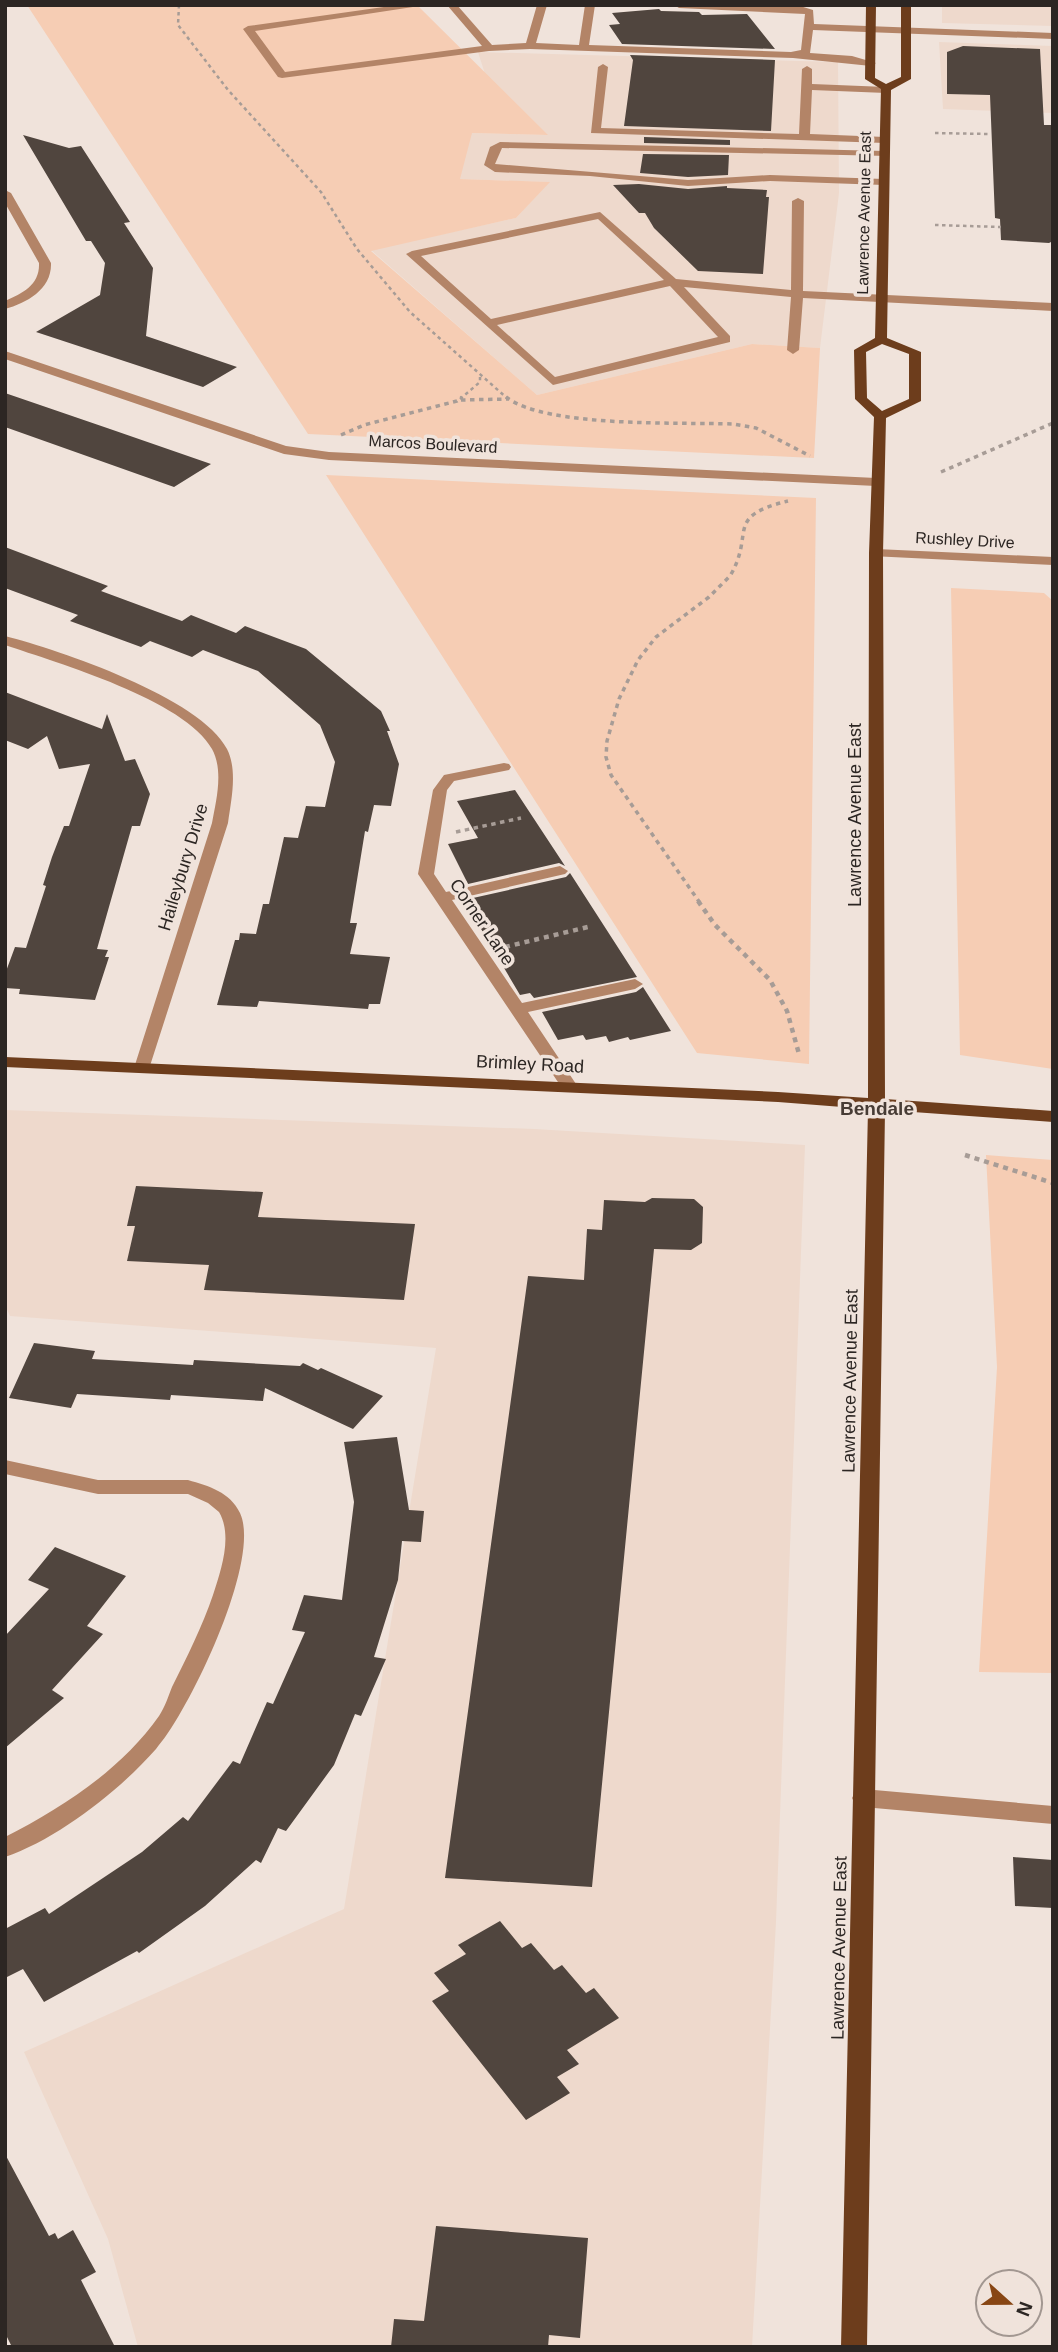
<svg xmlns="http://www.w3.org/2000/svg" width="1058" height="2352" viewBox="0 0 1058 2352" font-family="Arial,sans-serif">
<style>
.built{fill:#eed9cc}
.green{fill:#f6cdb4}
.building{fill:#50453e}
.lines{fill:none;stroke-linecap:round;stroke-linejoin:round}
.path-far2{stroke:#a79c96;stroke-width:2.5;stroke-dasharray:3.5 3.5;stroke-linecap:butt}
.path-far1{stroke:#a79c96;stroke-width:3.5;stroke-dasharray:4.5 4.5;stroke-linecap:butt}
.path{stroke:#a79c96;stroke-width:4.5;stroke-dasharray:5 5;stroke-linecap:butt}
.minor{fill:#b38467;fill-rule:evenodd}
.major{fill:#6d3d1c;fill-rule:evenodd}
.labels{text-anchor:middle;dominant-baseline:central;stroke-width:7;stroke-linejoin:round;paint-order:stroke}
.far-street-label{font-size:16px;fill:#2c2623;stroke:#f0e3db}
.street-label{font-size:18px;fill:#2c2623;stroke:#f0e3db}
.neighbourhood-label{font-size:19px;font-weight:bold;fill:#473c35;stroke:#f0e3db}
</style>
<rect width="100%" height="100%" fill="#f0e3db"/>
<path class="built" d="M942,5H1053V26L942,23Z
M939,42L1053,46V113L943,109Z
M478,52L838,62L839,193L820,348L752,344L537,395L371,250L516,218L549,182L459,179L471,133L547,135L485,74Z
M5,1110L534,1129L805,1145L776,1922L752,2347H138L108,2239L24,2052L344,1909L436,1348L10,1316L5,1305Z"/>
<path class="green" d="M27,5H417L548,135L472,133L460,179L550,182L516,218L371,251L537,395L752,344L820,348L814,458L308,434Z
M326,475L816,498L809,1064L697,1053Z
M951,588L1044,593L1053,601V1069L960,1055Z
M986,1155L1053,1160V1673L979,1672L997,1367Z"/>
<path class="building" d="M659,9L661,11L699,12L702,15L747,14L775,49L622,44L609,25L620,24L612,13Z
M963,46L1040,49L1044,125H1053V241L1049,243L1001,240L1000,219L995,218L990,95L947,94V52Z
M630,55L775,60L771,131L624,126L633,60Z
M23,135L69,148L81,146L130,222L124,223L153,268L146,336L237,367L203,387L36,332L100,295L105,263L91,241H86Z
M644,137L730,140V145L644,143Z
M643,154L729,155L728,175L688,177L640,173Z
M639,184L688,189L727,186V188L767,190L766,197H769L763,274L698,271L654,228L645,213H639L613,185Z
M5,393L110,429L211,464L174,487L5,427Z
M5,547L108,586L101,591L182,621L191,615L236,633L245,626L306,649L381,711L390,731H387L399,764L391,806L374,805L368,832L365,831L350,923H357L350,954L390,957L380,1004H369L368,1009L259,1001L257,1007L217,1005L235,940H239L240,933L256,934L263,904H269L284,837L298,838L306,806L325,807L335,762L320,725L258,671L203,650L192,657L150,641L141,647L70,621L78,615L5,588Z
M5,692L102,729L107,714L125,761L135,759L150,794L140,826H132L97,949L108,950L105,957H109L95,1000L19,994L20,989L5,988V974L15,947L26,948L46,886L43,885L52,857L64,826H69L90,764L59,769L47,736L28,749L5,740Z
M515,790L565,866L559,863L468,884L448,844L478,838L457,801Z
M570,873L637,977L534,998L530,993L520,995L464,900L566,877Z
M643,987L671,1031L630,1040L628,1037L609,1042L606,1036L586,1040L583,1035L558,1040L542,1012L636,992Z
M136,1186L263,1192L258,1217L415,1224L404,1300L204,1290L209,1265L127,1261L135,1226H127Z
M652,1198L694,1199L703,1207L702,1243L691,1250L654,1249L592,1887L445,1878L528,1276L584,1280L587,1229L602,1230L604,1200L645,1202Z
M34,1343L95,1351L92,1359L193,1365L194,1360L300,1366L303,1363L318,1370L321,1368L383,1396L353,1429L265,1388L263,1401L171,1395L170,1400L77,1394L71,1408L9,1398Z
M397,1437L409,1510L424,1511L421,1542L402,1541L398,1580L374,1657L386,1659L361,1716L355,1714L334,1765L286,1831L278,1828L261,1863L256,1860L205,1906L139,1953L137,1951L44,2002L23,1969L5,1978V1929L45,1908L49,1914L142,1852L183,1817L188,1821L233,1761L240,1764L267,1702L273,1704L305,1632L292,1630L304,1595L342,1600L354,1502L344,1442Z
M55,1547L126,1576L87,1626L103,1634L52,1690L64,1698L5,1748V1636L49,1589L28,1580Z
M1013,1857L1053,1860V1908L1015,1906Z
M500,1921L522,1948L531,1943L554,1970L562,1965L586,1993L594,1988L619,2018L567,2050L579,2064L557,2077L570,2093L526,2120L432,2001L449,1991L434,1973L466,1954L458,1945Z
M5,2154L49,2236L55,2233L58,2239L73,2230L96,2272L81,2280L115,2347H12L5,2333Z
M436,2226L588,2238L580,2338L549,2335L548,2347H391L394,2319L424,2321Z"/>
<g class="lines">
<path class="path-far2" d="M179,5L178,25L228,90L321,192L357,249L410,312L508,399
M935,133L989,134
M935,225L1001,227
M460,399L480,382V377"/>
<path class="path-far1" d="M506,397C546,428 679,422 733,424L756,428L810,456
M461,400L508,399
M341,435L364,425L457,401L462,397
M941,472L1053,423
M456,832L521,818
M700,903L611,775L606,757L607,741L619,699L638,660L656,637L709,597L730,576C756,532 723,517 788,501"/>
<path class="path" d="M698,901L715,925L770,980L787,1011L799,1054
M505,947L592,926
M965,1155L1053,1183"/>
<path class="minor" d="M398,5H426L255,31L285,72L482,46L447,5H457L492,45L526,43L537,5H547L536,43L579,45L585,5H595L589,45L791,52L801,50L805,14L679,8L674,5L800,6L813,10L814,24L1053,33V39L813,30L810,53L852,56L876,63L871,66L793,58L530,49L489,51L282,78L278,77L243,29L248,26Z
M603,64L608,67L601,128L799,134L802,69L807,66L812,69V84L886,87L891,90L886,93L812,90L810,134L885,137L890,140L885,143L591,133L598,67Z
M500,142L885,151L889,152V156L502,148L495,164L688,180L770,175L884,179L889,182L884,185L770,181L688,186L590,176L495,172L484,165L490,147Z
M5,190L11,193L51,263C52,289 27,303 5,309V301C23,293 40,285 39,263L5,203Z
M798,198L804,201L803,291L1053,303V311L803,298L799,350L793,354L787,350L791,297L684,287L730,336V342L553,385L406,254L412,251L600,212L676,279L791,290L792,201ZM598,219L664,280L491,319L421,256ZM670,286L718,337L555,377L497,325Z
M5,351L286,446L329,452L876,478L882,482L876,486L329,460L284,454L5,359Z
M876,549L1053,557V565L871,556L869,553Z
M5,636C60,650 201,698 227,749C238,771 231,800 228,823L148,1072L142,1073L134,1068L212,823C216,801 224,771 212,749C185,700 58,663 5,645Z
M504,763L509,764L511,767L509,770L454,781L447,790L434,874L446,892L560,866L568,871L565,874L452,900L522,1003L635,979L643,984L635,989L528,1012L578,1087L570,1092L564,1091L418,874L433,790L444,775Z
M5,1460L98,1480H188C209,1486 230,1492 240,1513C262,1560 189,1712 156,1749C120,1790 58,1839 5,1857V1837C62,1808 121,1770 159,1716C165,1707 168,1697 172,1687C187,1657 202,1627 213,1595C221,1570 233,1536 219,1512L208,1503L188,1494H98L5,1474Z
M863,1789L1053,1806V1824L863,1807L855,1804L852,1798L855,1792Z"/>
<path class="major" d="M866,5H876L875,78L886,84L901,77V5H911V79L891,90L887,338L921,352V401L886,418L883,553L885,1099L1053,1111V1122L885,1110L867,2347H841L868,1109L778,1102L5,1067V1057L778,1092L868,1098L869,553L874,417L855,399L854,350L875,338L881,89L865,79ZM882,344L909,354V399L882,411L867,398L866,352Z"/>
</g>
<g class="labels">
<g class="far-street-label">
<text transform="translate(864 213) rotate(-89)">Lawrence Avenue East</text>
<text transform="translate(433 444) rotate(3)">Marcos Boulevard</text>
<text transform="translate(965 540) rotate(3)">Rushley Drive</text>
</g>
<g class="street-label">
<text transform="translate(855 815) rotate(-90)">Lawrence Avenue East</text>
<text transform="translate(183 867) rotate(-73)">Haileybury Drive</text>
<text transform="translate(482 922) rotate(56)">Corner Lane</text>
<text transform="translate(530 1064) rotate(3)">Brimley Road</text>
<text transform="translate(850 1381) rotate(-89)">Lawrence Avenue East</text>
<text transform="translate(839 1948) rotate(-89)">Lawrence Avenue East</text>
</g>
<g class="neighbourhood-label">
<text x="877" y="1108">Bendale</text>
</g>
</g>
<rect width="1058" height="2352" fill="none" stroke="#2c2623" stroke-width="14"/>
<g transform="translate(1009 2303) rotate(111)"><circle r="33" fill="#f0e3db" stroke="#a29791" stroke-width="2"/>
<path d="M0-5L12 26L0 18L-12 26Z" fill="#884614"/>
<text y="-10" font-size="19" font-weight="bold" text-anchor="middle" fill="#2c2623">N</text>
</g>
</svg>
